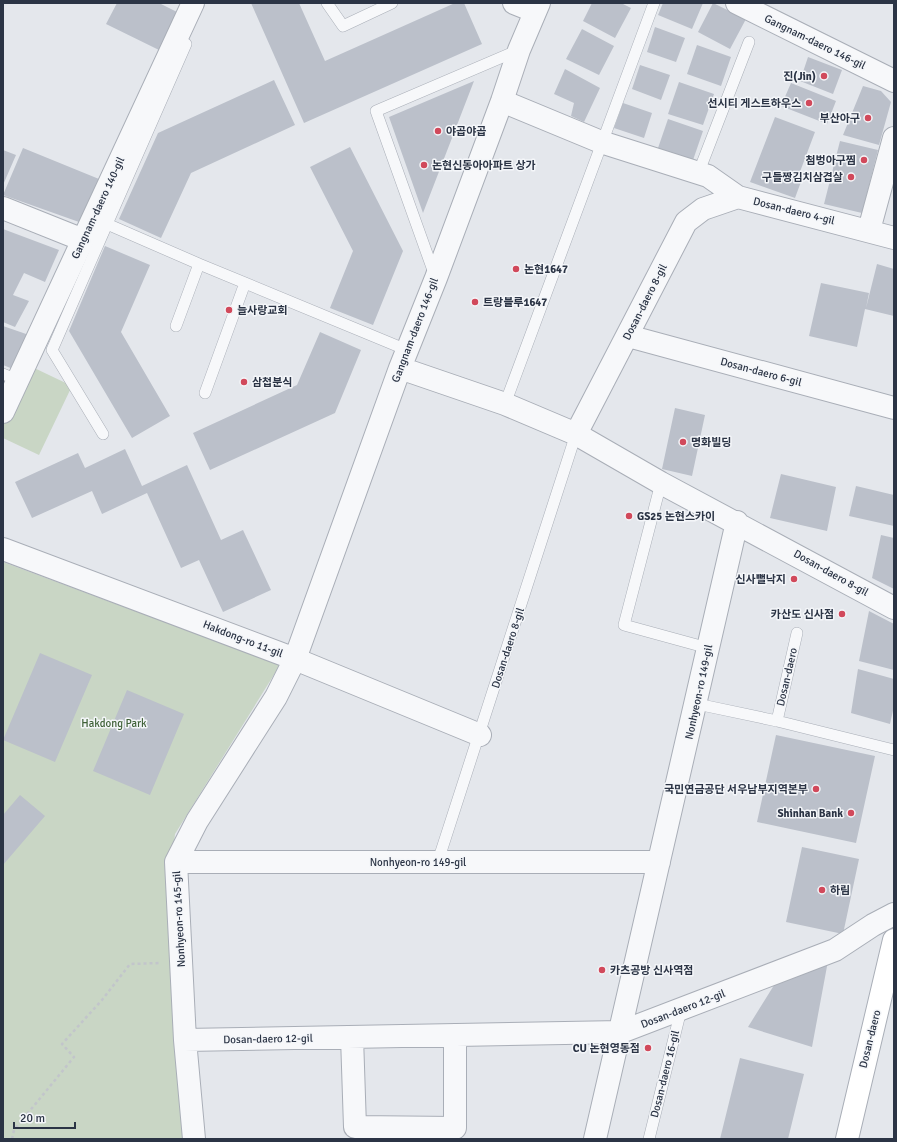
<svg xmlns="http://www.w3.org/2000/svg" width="897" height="1142" viewBox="0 0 897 1142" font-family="Signika,'Noto Sans KR',sans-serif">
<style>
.green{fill:#c9d6c5}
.building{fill:#bbc0ca}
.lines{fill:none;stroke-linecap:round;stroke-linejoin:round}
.service-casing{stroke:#a9aeb7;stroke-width:12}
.minor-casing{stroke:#a9aeb7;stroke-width:24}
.secondary-casing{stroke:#a9aeb7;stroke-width:24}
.path{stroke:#c2c5cb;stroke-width:2.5;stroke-dasharray:3 3;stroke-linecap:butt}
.service{stroke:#f7f8fa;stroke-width:11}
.minor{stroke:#f7f8fa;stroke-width:22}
.secondary{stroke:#fff;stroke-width:22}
.poi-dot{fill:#d1495b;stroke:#f4f6f9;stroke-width:1.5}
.labels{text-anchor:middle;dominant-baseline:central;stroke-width:3;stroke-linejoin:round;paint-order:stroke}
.street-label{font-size:11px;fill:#2b3445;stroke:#f4f6f9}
.poi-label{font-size:11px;font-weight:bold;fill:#2b3445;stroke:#f4f6f9;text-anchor:end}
.park-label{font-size:11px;fill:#3f6138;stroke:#f4f6f9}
</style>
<rect width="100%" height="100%" fill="#e4e7ec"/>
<path class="green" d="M28,365L72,386L39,455L3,438V417Z
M3,562L280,665L175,834L168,901L188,1139H3Z"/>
<path class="building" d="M117,3H159L177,12L159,50L106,24Z
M251,3H299L325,61L455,3H464L482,44L304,123Z
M592,3H621L631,8L615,38L583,21Z
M663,3H703L692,29L658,15Z
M713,3L746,19L730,49L698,32Z
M655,27L685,38L676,62L647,52Z
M582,29L614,46L599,75L566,59Z
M697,45L731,57L721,86L687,74Z
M808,57L842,70L833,94L800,81Z
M640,65L670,75L661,100L632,89Z
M565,69L600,88L584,122L571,116L574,103L554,94Z
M274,80L295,125L191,173L161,238L119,219L158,133Z
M474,81L423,213L389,117Z
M679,82L714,94L703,125L668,114Z
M791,83L836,101L827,124L781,106Z
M863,86L881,91L891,102L879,145L843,135Z
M623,103L652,113L644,138L614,128Z
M775,117L815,132L798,177L802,179L795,198L750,182Z
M668,119L703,131L692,163L657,151Z
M840,141L878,150L862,213L824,204Z
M350,147L403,251L373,325L330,308L353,251L310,167Z
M23,148L99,179L79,222L3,195Z
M3,150L16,155L3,185Z
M3,229L59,250L45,282L24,273L13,295L29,301L15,327L3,322Z
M105,246L150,265L121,332L170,416L132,438L69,331Z
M877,264L894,269V316L865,309L857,347L809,336L821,283L869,293L866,308Z
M3,326L29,335L13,369L3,365Z
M320,332L361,350L335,413L210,470L193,433L297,385Z
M675,408L705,415L692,476L662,469Z
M125,449L142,486L187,465L221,540L243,530L271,590L223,612L199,560L181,568L147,493L102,514L92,491L32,518L15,482L78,453L85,468Z
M781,474L836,487L827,531L770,518Z
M856,486L894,495V526L849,516Z
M881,535L894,538V589L872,578Z
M869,611L894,624V670L859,661Z
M40,653L92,675L55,762L3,740Z
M858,669L894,679V706L890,724L851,713Z
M127,690L184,714L150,795L93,771Z
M776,735L875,756L856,843L757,822Z
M20,795L45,816L3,865V815Z
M802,847L859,859L843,934L786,922Z
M828,961L812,1047L748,1027L776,982Z
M740,1058L804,1074L788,1139H720Z"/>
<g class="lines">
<g class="service-casing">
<path id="service" d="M327,3L343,26L392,3
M186,44L107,224L199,264
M698,174L749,42
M435,276L376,111L519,50
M176,326L199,264L407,350
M3,374L18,380
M205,393L245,283
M505,404L654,3
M103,434L52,350L107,224
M661,483L624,625L708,648
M697,704L777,721L894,750
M777,721L797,633
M438,861L576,434
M649,1139L681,1010"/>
</g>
<g class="minor-casing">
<path id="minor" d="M514,3L534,11
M737,3L894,81
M502,101L601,142L708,176L738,197L894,238
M3,208L83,240
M869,230L894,138
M628,336L894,408
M400,368L505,404L576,434L661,483L894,608
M3,412L193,3
M576,434L686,222L703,209L738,197
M3,549L295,659L480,735
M176,862H659
M352,1037L355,1127L455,1128V1035
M185,1040L621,1032L835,950L873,925L894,914
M194,1139L185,1040L176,862L197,821L276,697L295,659L400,368L436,278L502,101L519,50L539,3
M595,1139L737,522"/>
</g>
<g class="secondary-casing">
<path id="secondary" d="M847,1139L894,940"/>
</g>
<path class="path" d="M12,1139L14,1130L74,1057L62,1044L102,1000L130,964L161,963"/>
<use href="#service" class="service"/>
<use href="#minor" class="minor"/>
<use href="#secondary" class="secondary"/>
</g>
<g class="poi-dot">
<circle cx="824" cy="76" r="4"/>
<circle cx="809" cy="103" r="4"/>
<circle cx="868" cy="118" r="4"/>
<circle cx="438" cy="131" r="4"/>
<circle cx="864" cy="160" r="4"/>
<circle cx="424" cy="165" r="4"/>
<circle cx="851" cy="177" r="4"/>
<circle cx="516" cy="269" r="4"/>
<circle cx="475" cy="302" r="4"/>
<circle cx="229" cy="310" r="4"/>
<circle cx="244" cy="382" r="4"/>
<circle cx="683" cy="442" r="4"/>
<circle cx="629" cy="516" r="4"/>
<circle cx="794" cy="579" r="4"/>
<circle cx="842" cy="614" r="4"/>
<circle cx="816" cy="789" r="4"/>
<circle cx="851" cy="813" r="4"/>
<circle cx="822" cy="890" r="4"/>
<circle cx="602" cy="970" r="4"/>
<circle cx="648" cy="1048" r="4"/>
</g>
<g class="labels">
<g class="street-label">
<text transform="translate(815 42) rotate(26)">Gangnam-daero 146-gil</text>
<text transform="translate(98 208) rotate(-65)">Gangnam-daero 140-gil</text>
<text transform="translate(794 211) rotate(14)">Dosan-daero 4-gil</text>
<text transform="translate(645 302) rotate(-63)">Dosan-daero 8-gil</text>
<text transform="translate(415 330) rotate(-69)">Gangnam-daero 146-gil</text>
<text transform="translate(761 372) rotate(15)">Dosan-daero 6-gil</text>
<text transform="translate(831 573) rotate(29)">Dosan-daero 8-gil</text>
<text transform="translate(243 639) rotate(21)">Hakdong-ro 11-gil</text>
<text transform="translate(508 648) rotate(-72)">Dosan-daero 8-gil</text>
<text transform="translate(787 677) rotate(-77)">Dosan-daero</text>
<text transform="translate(699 692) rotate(-78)">Nonhyeon-ro 149-gil</text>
<text x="418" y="862">Nonhyeon-ro 149-gil</text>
<text transform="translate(179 919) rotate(-93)">Nonhyeon-ro 145-gil</text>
<text transform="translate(683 1009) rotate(-21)">Dosan-daero 12-gil</text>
<text transform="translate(268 1039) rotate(-1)">Dosan-daero 12-gil</text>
<text transform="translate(870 1039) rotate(-76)">Dosan-daero</text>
<text transform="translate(665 1074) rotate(-76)">Dosan-daero 16-gil</text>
</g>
<g class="poi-label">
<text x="816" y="76">진(Jin)</text>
<text x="801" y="103">선시티 게스트하우스</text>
<text x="860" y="118">부산아구</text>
<text x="446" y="131" text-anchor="start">야곱야곱</text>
<text x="856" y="160">첨벙아구찜</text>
<text x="432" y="165" text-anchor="start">논현신동아아파트 상가</text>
<text x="843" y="177">구들짱김치삼겹살</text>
<text x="524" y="269" text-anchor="start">논현1647</text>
<text x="483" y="302" text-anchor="start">트랑블루1647</text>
<text x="237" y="310" text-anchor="start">늘사랑교회</text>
<text x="252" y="382" text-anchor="start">삼첩분식</text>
<text x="691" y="442" text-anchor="start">명화빌딩</text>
<text x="637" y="516" text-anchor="start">GS25 논현스카이</text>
<text x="786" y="579">신사뻘낙지</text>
<text x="834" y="614">카산도 신사점</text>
<text x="808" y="789">국민연금공단 서우남부지역본부</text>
<text x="843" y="813">Shinhan Bank</text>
<text x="830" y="890" text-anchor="start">하림</text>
<text x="610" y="970" text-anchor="start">카츠공방 신사역점</text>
<text x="640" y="1048">CU 논현영동점</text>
</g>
<g class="park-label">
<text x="114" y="723">Hakdong Park</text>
</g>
</g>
<rect width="897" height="1142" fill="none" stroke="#2b3445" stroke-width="8"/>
<path d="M14 1122v6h61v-6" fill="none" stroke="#2b3445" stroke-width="2"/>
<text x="20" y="1122" font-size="12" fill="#2b3445" stroke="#f4f6f9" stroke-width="3" paint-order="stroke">20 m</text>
</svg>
